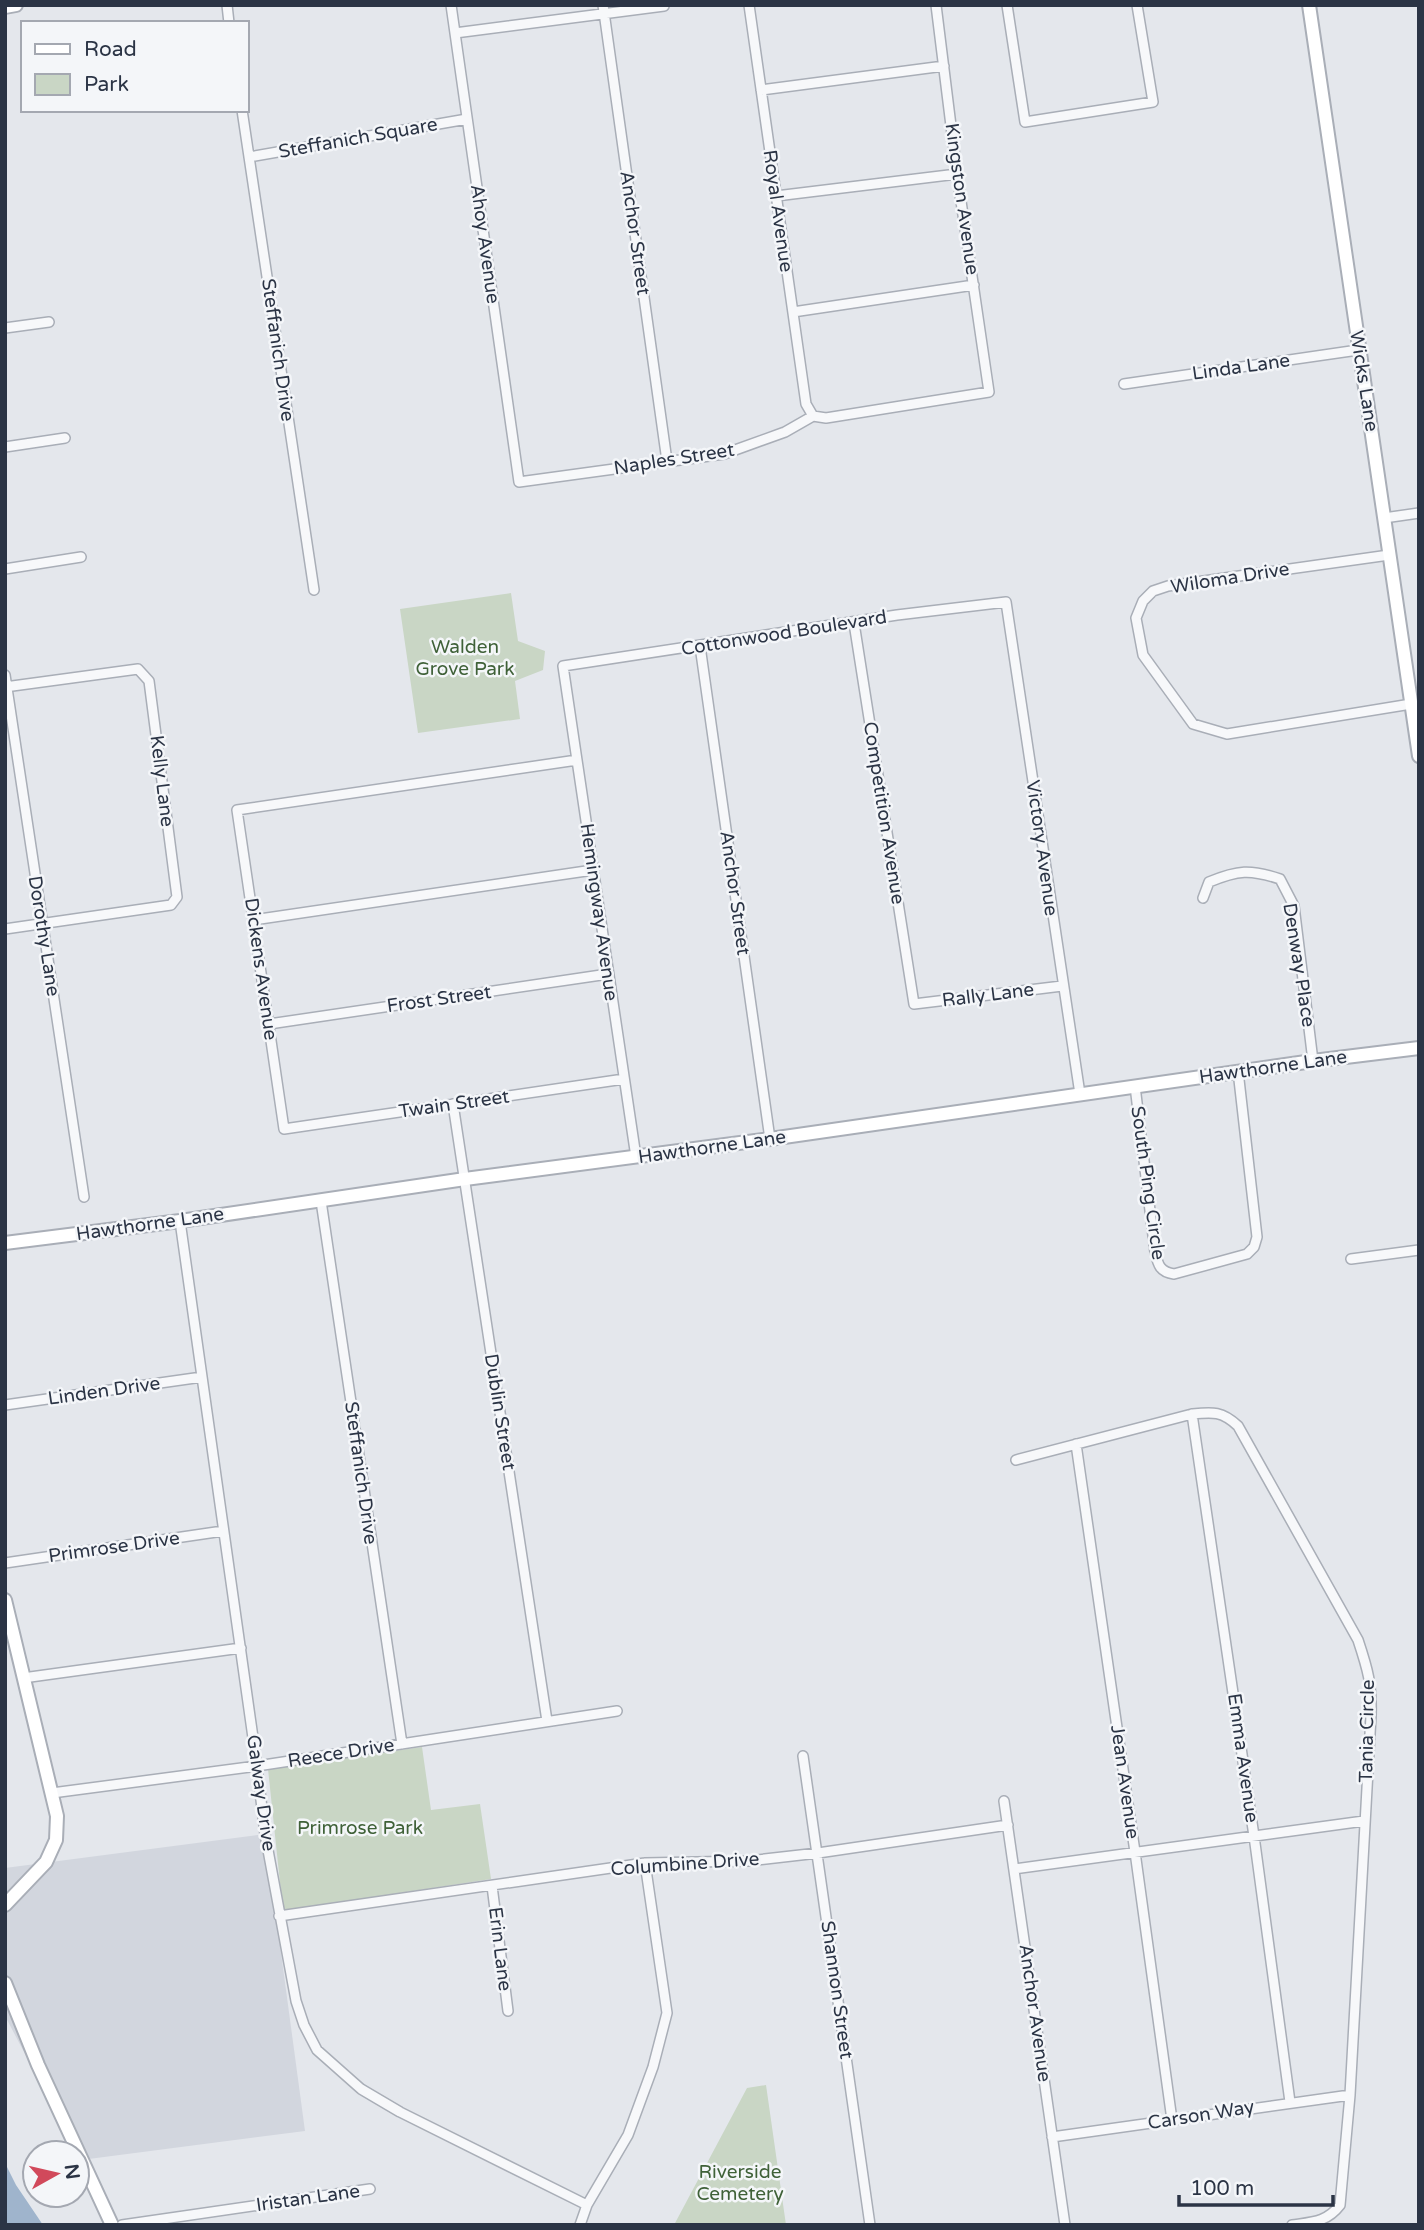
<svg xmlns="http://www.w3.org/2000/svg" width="1424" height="2230" viewBox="0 0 1424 2230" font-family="'Varela Round',sans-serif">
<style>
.built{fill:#d2d6de}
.green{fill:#c9d6c5}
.water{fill:#9fb4cc}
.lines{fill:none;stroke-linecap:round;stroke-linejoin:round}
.street-casing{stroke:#a9aeb7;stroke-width:12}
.secondary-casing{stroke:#a9aeb7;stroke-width:16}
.street{stroke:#f7f8fa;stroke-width:9}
.secondary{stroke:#fff;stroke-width:12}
.labels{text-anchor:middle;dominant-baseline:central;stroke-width:5;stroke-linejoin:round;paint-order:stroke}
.street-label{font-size:19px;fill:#2b3445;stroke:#f4f6f9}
.park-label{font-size:19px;fill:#3f6138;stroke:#f4f6f9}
</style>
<rect width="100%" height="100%" fill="#e4e7ec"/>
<path class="built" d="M265,1834L305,2131L81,2160L5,2016V1868Z"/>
<path class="green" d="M511,593L518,641L545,651L543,670L515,681L520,719L418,733L400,609Z
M422,1747L431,1810L480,1804L491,1879L283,1911L268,1769Z
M766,2085L786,2225H674L747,2088Z"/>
<path class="water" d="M5,2163L16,2185L43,2225H5Z"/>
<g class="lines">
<g class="street-casing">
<path id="street" d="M227,5L229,23
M451,5L519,482L724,454L785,432L813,416L826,418L989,392L957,174L936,5
M603,5L667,461
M749,5L806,404L813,416
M1007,5L1025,122L1153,102L1137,5
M455,33L664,6
M761,90L944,66
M242,110L314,590
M249,157L467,119
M776,196L957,174
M793,312L974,285
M5,328L49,322
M1124,384L1358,350
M5,447L65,438
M1384,518L1419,513
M1389,555L1168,586L1153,591L1143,601L1136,618L1143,655L1193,724L1227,734L1411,704
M5,569L81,557
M854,623L914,1004L1062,986
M700,646L770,1139
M5,675L84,1197
M5,687L138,669L149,681L177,897L171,905L5,929
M577,760L237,810L284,1129L624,1079
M1203,898L1209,882C1238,870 1250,869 1280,879L1294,906L1313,1061
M253,920L593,870
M269,1024L608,974
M1135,1086L1155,1252C1158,1265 1160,1272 1174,1274L1247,1254L1254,1247L1257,1237L1238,1071
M453,1104L547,1721
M636,1157L563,666L897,615L1006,602L1080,1094
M321,1201L402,1744
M180,1221L257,1766L265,1834L296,2001L304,2025L317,2050L361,2089L400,2112L587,2205
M1351,1259L1419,1250
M5,1405L202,1377
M1192,1414L1254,1836L1290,2102
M1076,1444L1135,1852L1172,2120
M1016,1460L1192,1414C1213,1412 1222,1411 1238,1426L1358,1640C1368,1670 1372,1684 1371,1716L1350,2095L1340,2205C1327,2222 1313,2222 1292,2225
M5,1563L223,1531
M23,1678L241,1648
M803,1756L870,2225
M52,1793L257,1766L617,1711
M1004,1801L1065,2225
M1014,1869L1364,1821
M492,1886L508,2011
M279,1916L645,1863L748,1861L818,1853L1008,1825
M1052,2137L1350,2095
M122,2225L370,2189
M580,2225L587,2205L628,2135L653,2067L667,2013L645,1863"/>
</g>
<g class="secondary-casing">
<path id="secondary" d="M1309,5L1419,756
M5,7L16,5
M5,1243L180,1221L465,1179L770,1139L1313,1061L1419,1048
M5,1600L57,1816L56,1840L46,1862L5,1905
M5,1983L38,2065L112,2225"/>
</g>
<use href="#street" class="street"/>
<use href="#secondary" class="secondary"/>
</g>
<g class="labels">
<g class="street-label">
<text transform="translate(358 138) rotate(-10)">Steffanich Square</text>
<text transform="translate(962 199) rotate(82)">Kingston Avenue</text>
<text transform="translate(778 211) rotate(82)">Royal Avenue</text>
<text transform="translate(635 233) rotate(82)">Anchor Street</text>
<text transform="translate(485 244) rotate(82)">Ahoy Avenue</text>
<text transform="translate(278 350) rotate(82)">Steffanich Drive</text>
<text transform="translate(1241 367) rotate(-8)">Linda Lane</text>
<text transform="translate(1364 381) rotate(81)">Wicks Lane</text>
<text transform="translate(674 459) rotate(-9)">Naples Street</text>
<text transform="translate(1230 578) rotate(-9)">Wiloma Drive</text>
<text transform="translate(784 633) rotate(-9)">Cottonwood Boulevard</text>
<text transform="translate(162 781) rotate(83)">Kelly Lane</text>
<text transform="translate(884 813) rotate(81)">Competition Avenue</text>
<text transform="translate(1042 848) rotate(82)">Victory Avenue</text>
<text transform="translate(735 893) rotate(82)">Anchor Street</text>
<text transform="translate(599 912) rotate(82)">Hemingway Avenue</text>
<text transform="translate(44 936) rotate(81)">Dorothy Lane</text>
<text transform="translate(1299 965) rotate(81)">Denway Place</text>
<text transform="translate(261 969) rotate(82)">Dickens Avenue</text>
<text transform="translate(988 995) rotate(-7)">Rally Lane</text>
<text transform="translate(439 999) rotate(-8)">Frost Street</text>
<text transform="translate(1273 1067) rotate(-8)">Hawthorne Lane</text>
<text transform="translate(454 1104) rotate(-8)">Twain Street</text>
<text transform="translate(712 1147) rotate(-8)">Hawthorne Lane</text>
<text transform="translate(1148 1183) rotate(82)">South Ping Circle</text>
<text transform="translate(150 1224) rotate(-8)">Hawthorne Lane</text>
<text transform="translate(104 1391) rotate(-8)">Linden Drive</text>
<text transform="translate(500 1412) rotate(81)">Dublin Street</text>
<text transform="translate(361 1473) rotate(82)">Steffanich Drive</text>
<text transform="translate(114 1547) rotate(-8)">Primrose Drive</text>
<text transform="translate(1367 1731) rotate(-89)">Tania Circle</text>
<text transform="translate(341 1753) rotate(-9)">Reece Drive</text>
<text transform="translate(1243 1758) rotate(82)">Emma Avenue</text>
<text transform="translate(1125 1782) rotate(82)">Jean Avenue</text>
<text transform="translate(261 1793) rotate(82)">Galway Drive</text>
<text transform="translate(685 1864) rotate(-4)">Columbine Drive</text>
<text transform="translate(500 1949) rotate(83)">Erin Lane</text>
<text transform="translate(837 1990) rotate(82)">Shannon Street</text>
<text transform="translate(1035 2013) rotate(82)">Anchor Avenue</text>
<text transform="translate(1201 2115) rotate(-9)">Carson Way</text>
<text transform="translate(308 2198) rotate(-8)">Iristan Lane</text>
</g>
<g class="park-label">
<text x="465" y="647">Walden<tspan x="465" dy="22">Grove Park</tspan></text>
<text x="360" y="1828">Primrose Park</text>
<text x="740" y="2172">Riverside<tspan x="740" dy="22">Cemetery</tspan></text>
</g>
</g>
<rect width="1424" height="2230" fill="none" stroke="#2b3445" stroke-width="14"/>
<rect x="21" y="21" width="228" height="91" fill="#f4f6f9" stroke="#a4a8b1" stroke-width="2"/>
<rect x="35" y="44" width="35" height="10" fill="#ffffff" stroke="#a4a8b1" stroke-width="2"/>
<text x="84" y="56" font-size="21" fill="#2b3445">Road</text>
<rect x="35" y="74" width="35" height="21" fill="#c9d6c5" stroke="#a4a8b1" stroke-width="2"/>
<text x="84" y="91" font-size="21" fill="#2b3445">Park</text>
<g transform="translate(56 2174) rotate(82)"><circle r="33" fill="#f4f6f9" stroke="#a4a8b1" stroke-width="2"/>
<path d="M0-5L12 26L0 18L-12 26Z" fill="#d1495b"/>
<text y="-10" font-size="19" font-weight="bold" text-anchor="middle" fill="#2b3445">N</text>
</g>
<path d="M1179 2195v10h154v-10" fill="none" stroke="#2b3445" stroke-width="3.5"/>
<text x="1190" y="2195" font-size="21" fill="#2b3445" stroke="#f4f6f9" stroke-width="5" paint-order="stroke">100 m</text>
</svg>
